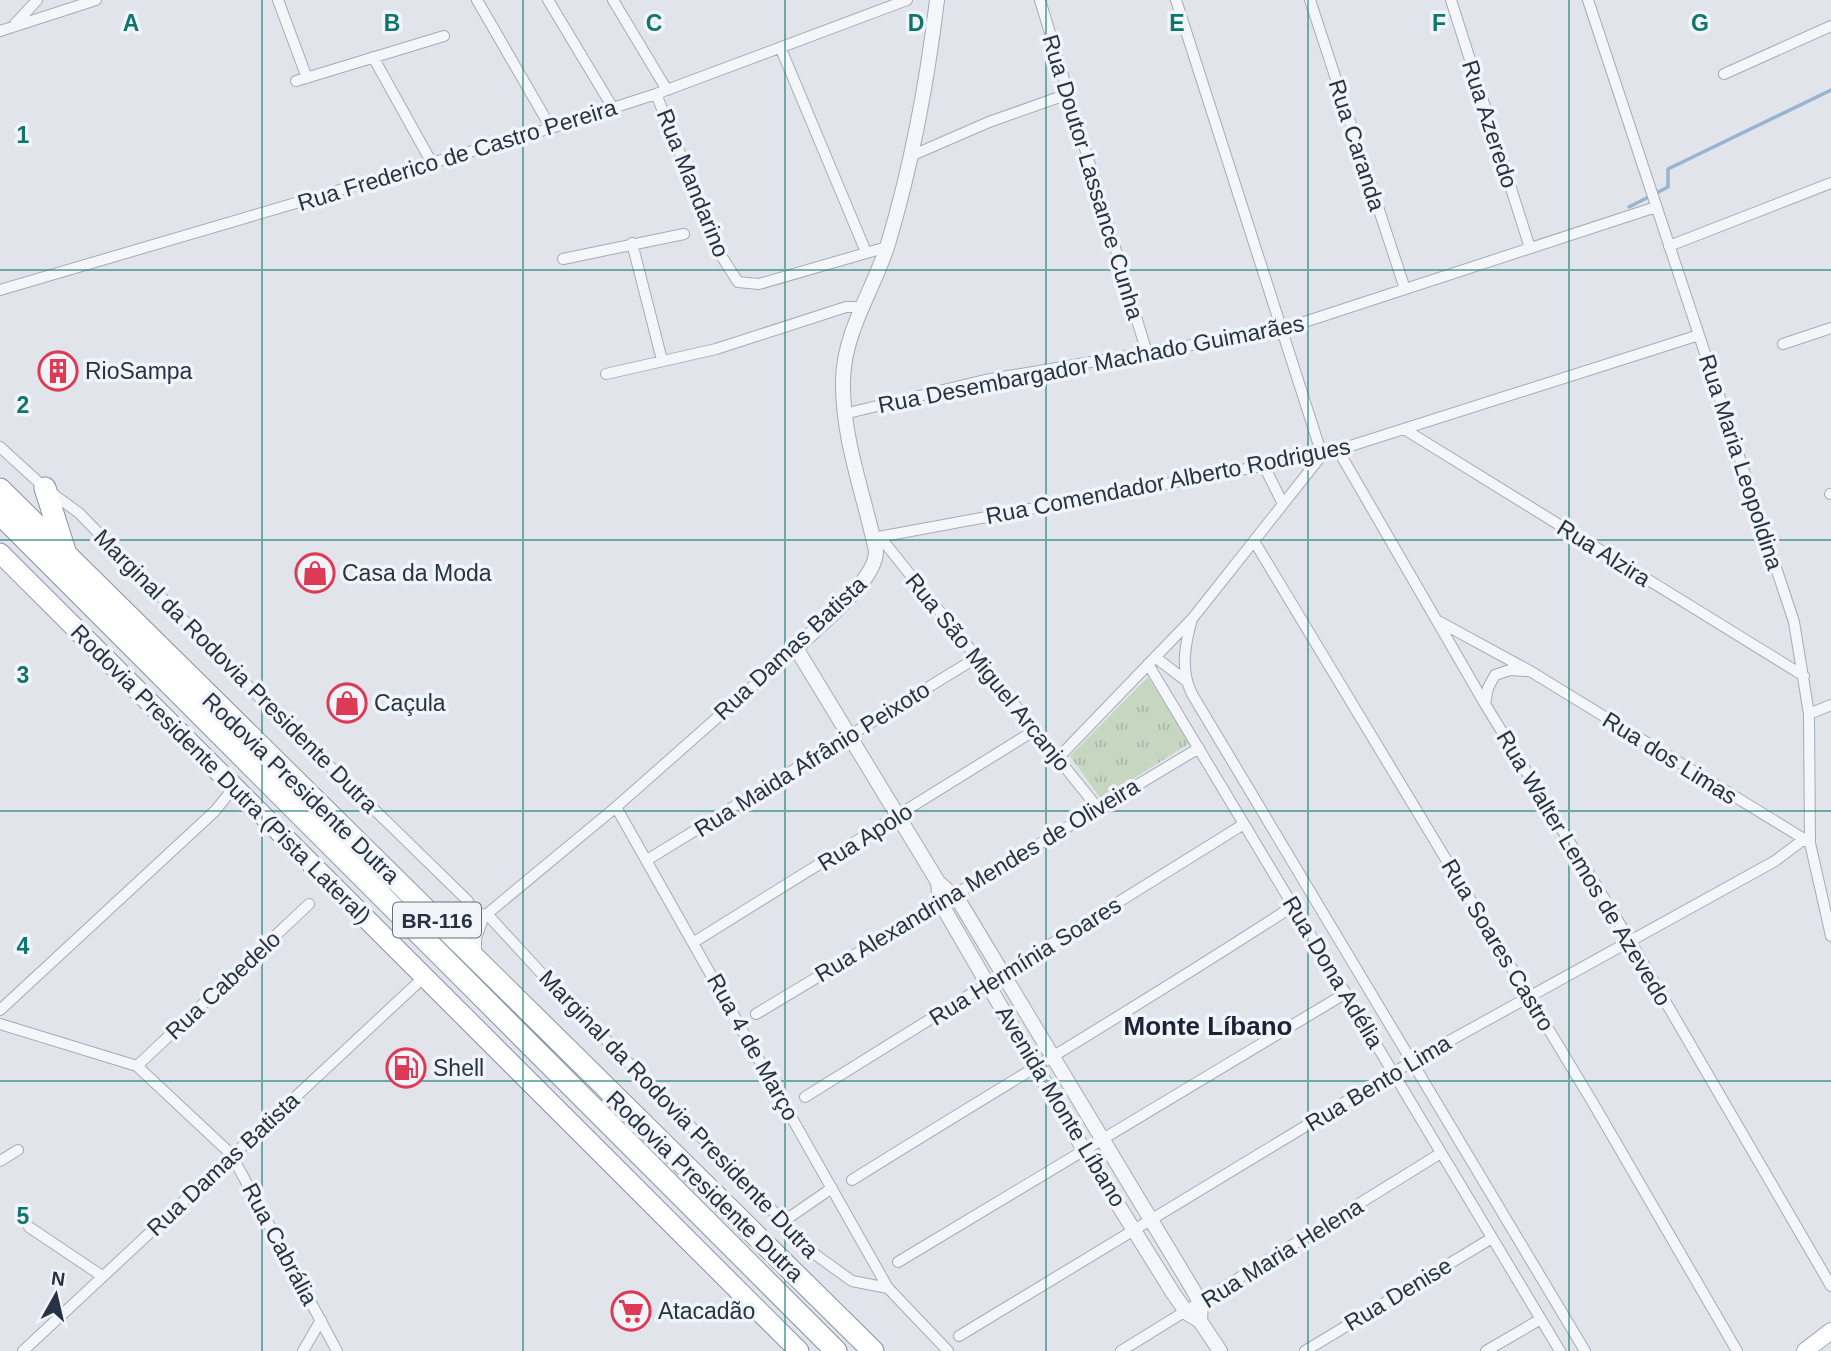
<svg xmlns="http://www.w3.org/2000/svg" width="1831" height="1351" viewBox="0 0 1831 1351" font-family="Helvetica,sans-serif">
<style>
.park{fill:url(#park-tufts)}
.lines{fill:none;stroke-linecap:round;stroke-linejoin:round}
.stream{stroke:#99b4cf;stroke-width:3.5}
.minor-casing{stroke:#a5acb6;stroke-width:12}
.tertiary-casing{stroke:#a5acb6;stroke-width:16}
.secondary-casing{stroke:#a5acb6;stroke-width:18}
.trunk-casing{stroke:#8793a4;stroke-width:21}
.motorway-casing{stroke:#8793a4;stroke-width:23}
.minor{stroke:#f5f6f9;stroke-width:10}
.tertiary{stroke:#f5f6f9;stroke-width:14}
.secondary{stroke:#fff;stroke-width:16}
.trunk{stroke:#fff;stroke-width:19}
.motorway{stroke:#fff;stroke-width:21}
.grid{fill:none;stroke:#0f766e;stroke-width:2;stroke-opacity:0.55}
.labels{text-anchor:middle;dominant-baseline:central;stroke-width:7;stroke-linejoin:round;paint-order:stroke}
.shield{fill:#f1f4f8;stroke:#646d7b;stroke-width:2}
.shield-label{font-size:21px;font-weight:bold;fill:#273345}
.street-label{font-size:23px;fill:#273345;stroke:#f1f4f8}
.poi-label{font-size:23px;fill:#273345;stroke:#f1f4f8;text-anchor:start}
.quarter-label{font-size:26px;font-weight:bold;fill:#1a2436;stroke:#f1f4f8}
.grid-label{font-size:23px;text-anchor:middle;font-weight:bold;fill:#0f766e;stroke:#f1f4f8;stroke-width:7;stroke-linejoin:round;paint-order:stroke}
</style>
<defs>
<pattern id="park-tufts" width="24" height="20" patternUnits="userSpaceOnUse" patternTransform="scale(1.75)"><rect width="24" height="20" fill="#c7d6c1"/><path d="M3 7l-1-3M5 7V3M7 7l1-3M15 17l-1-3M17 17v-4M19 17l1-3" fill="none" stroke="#abb8a7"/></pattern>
</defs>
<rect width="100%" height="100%" fill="#e1e5eb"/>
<path class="park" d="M1148,677L1190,743L1101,799L1070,756Z"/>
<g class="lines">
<path class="stream" d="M1629,207L1668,187V169L1831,90"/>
<g class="minor-casing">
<path id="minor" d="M278,0L307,78
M477,0L551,128
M548,0L613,108
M613,0L667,90
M1040,0L1147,353
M1176,0L1322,455
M1310,0L1405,289
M1451,0L1530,248
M1588,0L1794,622L1809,714L1810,843L1831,936
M15,24L37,0
M0,31L96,0
M781,49L866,252
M373,57L433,165
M1724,74L1831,26
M296,81L444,36
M656,94L722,257L738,282L759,284L887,247
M913,155L989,122L1068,94
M632,243L662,360
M1669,246L1831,183
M563,259L684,234
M0,290L551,128L656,94L907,0
M1783,344L1831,328
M606,374L716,349L846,307H862
M844,414L985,380L1280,330L1656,207
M1404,429L1804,676
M0,447L45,488L79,513L266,704L468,901
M1338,450L1485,704L1629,939L1831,1286
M1264,466L1283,504
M1830,494H1831
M880,537L1097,807
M873,538L1322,455L1699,335
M1254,541L1593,1103L1737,1351
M1192,619C1185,644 1180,670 1192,694L1585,1351
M1438,621L1530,671L1809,842
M1155,657L1185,680
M1148,664L1560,1351
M1485,704L1488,688L1495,675L1510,670L1527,671
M1809,714L1831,705
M1058,758L1192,619L1322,455
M616,807L888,1288L948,1351
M647,860L976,658
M433,912L456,916L487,914L616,807L796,648
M487,914L543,975L816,1255L852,1281L888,1288
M694,942L1035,730
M476,957V938L484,916
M0,1010L215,811L235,786
M756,1014L1199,748
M0,1024L137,1066L231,1154L337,1351
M137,1066L309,904
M805,1097L1244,824
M0,1161L18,1150
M852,1180C999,1088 1148,1001 1293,906
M784,1221L832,1188
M29,1227L102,1276
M898,1262L1346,993
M959,1336L1413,1061L1775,861L1803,840
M23,1351L424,977
M303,1351L321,1320
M1121,1351L1441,1153
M1305,1351L1492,1238
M1486,1351L1541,1319"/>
</g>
<g class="tertiary-casing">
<path id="tertiary" d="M937,0C927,83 912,164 888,244C874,289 844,331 843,380C842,439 864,494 876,551C877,580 817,627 796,648L938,882L959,901L1192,1288L1201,1304L1200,1321
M938,882L940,902L1084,1150L1173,1293L1187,1313L1200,1321L1220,1351"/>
</g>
<g class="secondary-casing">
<path id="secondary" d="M1805,1351L1831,1331"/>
</g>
<g class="trunk-casing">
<path id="trunk" d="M0,553L799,1351"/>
</g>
<g class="motorway-casing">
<path id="motorway" d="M45,488L66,554
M0,489L873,1351
M0,514L836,1351"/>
</g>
<use href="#minor" class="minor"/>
<use href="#tertiary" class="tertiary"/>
<use href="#secondary" class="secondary"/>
<use href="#trunk" class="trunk"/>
<use href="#motorway" class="motorway"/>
</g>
<path class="grid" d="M262,0V1351M523,0V1351M785,0V1351M1046,0V1351M1308,0V1351M1569,0V1351M0,270H1831M0,540H1831M0,811H1831M0,1081H1831"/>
<defs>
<g id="building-ring" transform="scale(2.0125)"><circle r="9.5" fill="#f1f4f8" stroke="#dd3a55" stroke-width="1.5"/><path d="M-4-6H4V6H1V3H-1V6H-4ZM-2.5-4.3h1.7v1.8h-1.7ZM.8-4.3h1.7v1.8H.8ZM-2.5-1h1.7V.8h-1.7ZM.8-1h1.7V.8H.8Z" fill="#dd3a55"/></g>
<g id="shop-ring" transform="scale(2.0125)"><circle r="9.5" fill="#f1f4f8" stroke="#dd3a55" stroke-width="1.5"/><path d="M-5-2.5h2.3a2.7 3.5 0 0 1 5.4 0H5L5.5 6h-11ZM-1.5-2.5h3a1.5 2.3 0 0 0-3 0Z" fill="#dd3a55"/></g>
<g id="fuel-ring" transform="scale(2.0125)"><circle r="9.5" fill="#f1f4f8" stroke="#dd3a55" stroke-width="1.5"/><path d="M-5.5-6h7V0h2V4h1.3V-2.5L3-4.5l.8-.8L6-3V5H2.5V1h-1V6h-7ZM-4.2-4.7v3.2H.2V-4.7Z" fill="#dd3a55"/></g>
<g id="supermarket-ring" transform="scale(2.0125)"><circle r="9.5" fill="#f1f4f8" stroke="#dd3a55" stroke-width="1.5"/><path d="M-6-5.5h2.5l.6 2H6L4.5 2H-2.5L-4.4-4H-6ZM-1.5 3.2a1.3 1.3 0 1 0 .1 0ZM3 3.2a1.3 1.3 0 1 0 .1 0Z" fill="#dd3a55"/></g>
</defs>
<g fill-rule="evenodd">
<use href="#building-ring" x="58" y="371"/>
<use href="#shop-ring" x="315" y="573"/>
<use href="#shop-ring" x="347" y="703"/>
<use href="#fuel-ring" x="406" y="1068"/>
<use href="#supermarket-ring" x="631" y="1311"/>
</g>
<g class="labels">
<rect class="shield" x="393" y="902.5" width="88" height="35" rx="5"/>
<g class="shield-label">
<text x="437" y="920">BR-116</text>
</g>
<g class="street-label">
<text transform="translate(1490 124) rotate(72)">Rua Azeredo</text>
<text transform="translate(1357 145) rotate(72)">Rua Caranda</text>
<text transform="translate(457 155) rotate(-17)">Rua Frederico de Castro Pereira</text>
<text transform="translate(1093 177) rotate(73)">Rua Doutor Lassance Cunha</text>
<text transform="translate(693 183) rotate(68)">Rua Mandarino</text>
<text transform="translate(1091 364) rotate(-11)">Rua Desembargador Machado Guimarães</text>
<text transform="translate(1741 462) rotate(72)">Rua Maria Leopoldina</text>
<text transform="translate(1168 481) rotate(-11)">Rua Comendador Alberto Rodrigues</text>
<text transform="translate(1604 553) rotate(32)">Rua Alzira</text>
<text transform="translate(790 648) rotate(-43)">Rua Damas Batista</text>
<text transform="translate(236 671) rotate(45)">Marginal da Rodovia Presidente Dutra</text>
<text transform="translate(988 672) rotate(51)">Rua São Miguel Arcanjo</text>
<text transform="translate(1670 758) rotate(32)">Rua dos Limas</text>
<text transform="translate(812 759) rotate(-32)">Rua Maida Afrânio Peixoto</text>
<text transform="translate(221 774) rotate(45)">Rodovia Presidente Dutra (Pista Lateral)</text>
<text transform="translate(301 788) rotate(44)">Rodovia Presidente Dutra</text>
<text transform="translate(865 837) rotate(-32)">Rua Apolo</text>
<text transform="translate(1584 868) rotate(59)">Rua Walter Lemos de Azevedo</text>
<text transform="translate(977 880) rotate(-31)">Rua Alexandrina Mendes de Oliveira</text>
<text transform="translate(1498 945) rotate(59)">Rua Soares Castro</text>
<text transform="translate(1025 961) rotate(-32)">Rua Hermínia Soares</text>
<text transform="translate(1333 972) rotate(59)">Rua Dona Adélia</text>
<text transform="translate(223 985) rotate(-43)">Rua Cabedelo</text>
<text transform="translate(753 1047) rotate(61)">Rua 4 de Março</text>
<text transform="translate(1378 1083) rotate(-31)">Rua Bento Lima</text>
<text transform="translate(1061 1106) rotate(59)">Avenida Monte Líbano</text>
<text transform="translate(679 1114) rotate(46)">Marginal da Rodovia Presidente Dutra</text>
<text transform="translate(223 1164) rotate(-43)">Rua Damas Batista</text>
<text transform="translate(705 1186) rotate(44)">Rodovia Presidente Dutra</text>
<text transform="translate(280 1244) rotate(62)">Rua Cabrália</text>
<text transform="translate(1282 1253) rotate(-32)">Rua Maria Helena</text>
<text transform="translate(1398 1294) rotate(-31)">Rua Denise</text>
</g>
<g class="poi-label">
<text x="85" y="371">RioSampa</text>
<text x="342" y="573">Casa da Moda</text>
<text x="374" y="703">Caçula</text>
<text x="433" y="1068">Shell</text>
<text x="658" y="1311">Atacadão</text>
</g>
<g class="quarter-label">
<text x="1208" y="1026">Monte Líbano</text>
</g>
</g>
<g class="grid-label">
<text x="131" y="31">A</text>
<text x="392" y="31">B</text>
<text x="654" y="31">C</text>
<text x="916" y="31">D</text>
<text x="1177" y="31">E</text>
<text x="1439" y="31">F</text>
<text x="1700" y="31">G</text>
<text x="23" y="143">1</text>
<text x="23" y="413">2</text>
<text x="23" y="683">3</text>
<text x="23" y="954">4</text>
<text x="23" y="1224">5</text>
</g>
<g transform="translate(56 1295) rotate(8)" stroke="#f1f4f8" stroke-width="5" paint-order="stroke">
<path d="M0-5L12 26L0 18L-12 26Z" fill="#273345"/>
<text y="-10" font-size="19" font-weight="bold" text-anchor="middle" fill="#273345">N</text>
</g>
</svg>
